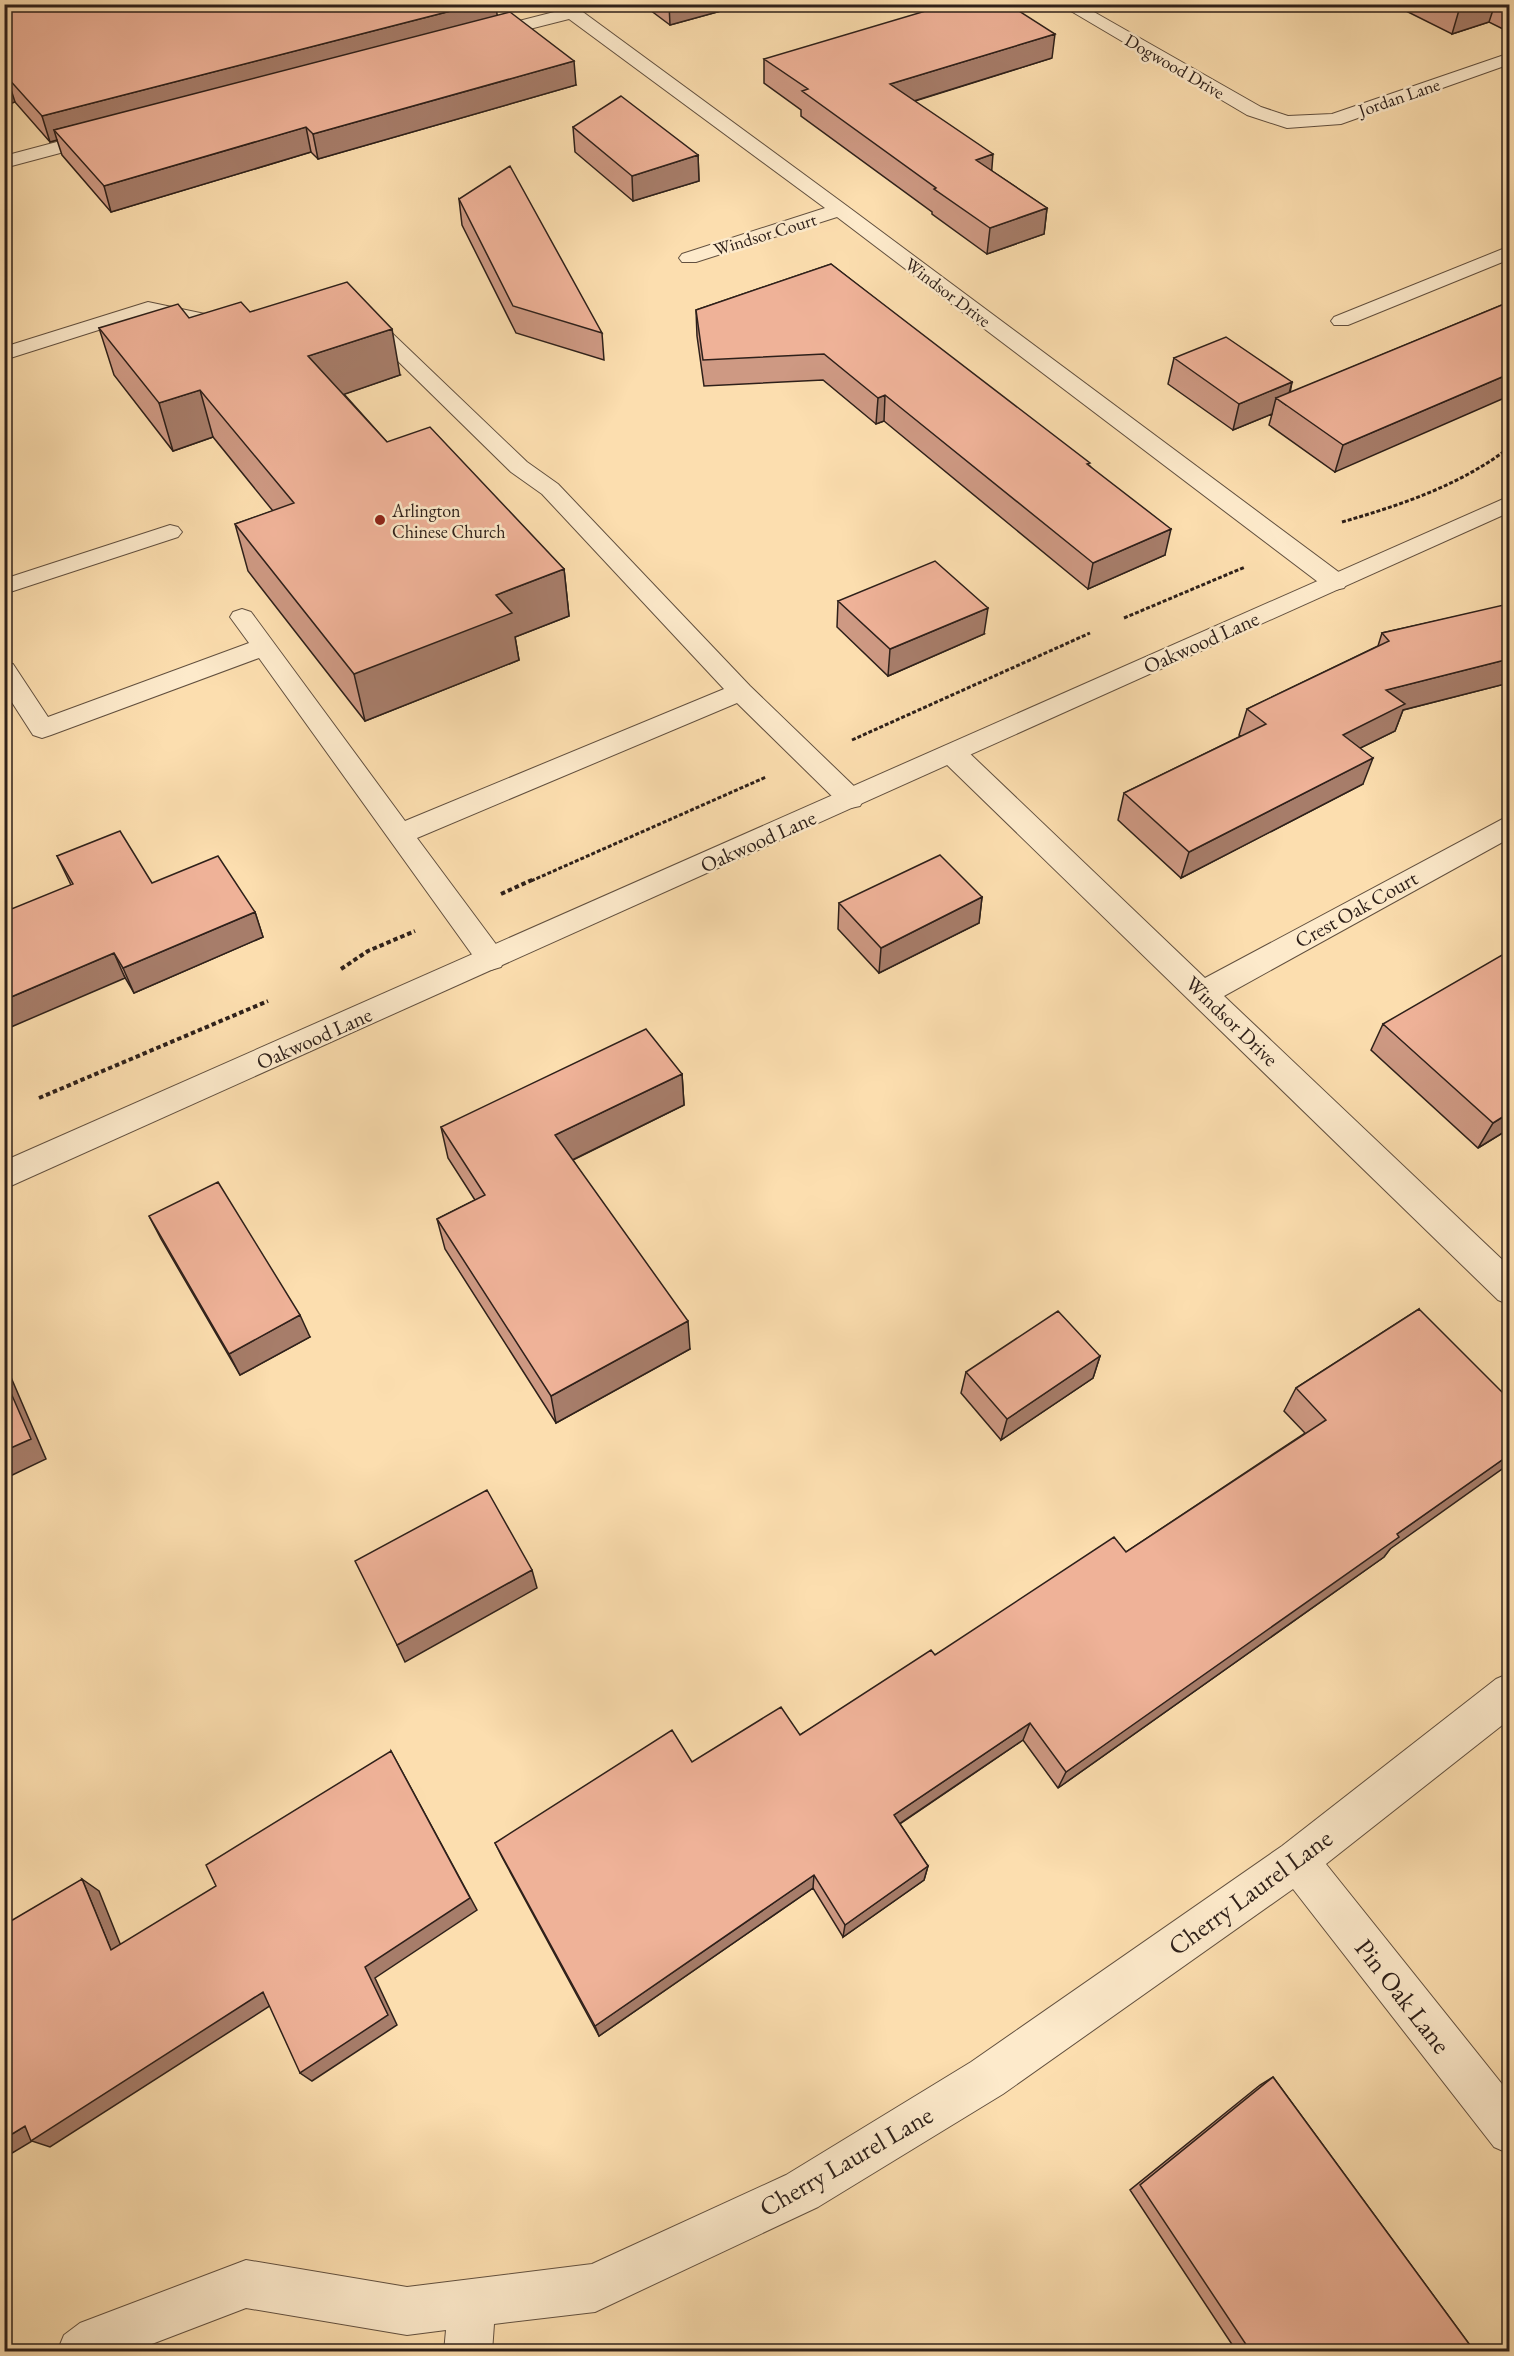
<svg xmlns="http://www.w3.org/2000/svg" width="1514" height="2356" viewBox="0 0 1514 2356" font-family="'EB Garamond',serif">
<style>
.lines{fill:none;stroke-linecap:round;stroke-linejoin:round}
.service-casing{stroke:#62503f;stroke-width:2}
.minor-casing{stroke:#62503f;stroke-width:2}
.tertiary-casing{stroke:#62503f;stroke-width:2}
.path-far1{stroke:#2e201a;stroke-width:3;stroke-dasharray:4 2;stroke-linecap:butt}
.path{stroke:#2e201a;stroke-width:4;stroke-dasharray:4.5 3;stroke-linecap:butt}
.service{fill:#fdeacb;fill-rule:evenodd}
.minor{fill:#fdeacb;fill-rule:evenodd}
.tertiary{fill:#fdeacb;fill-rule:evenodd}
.wall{fill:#ce9983;stroke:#2e201a;stroke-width:1.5}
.shaded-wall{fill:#a77d6a;stroke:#2e201a;stroke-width:1.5}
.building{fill:#efb298;stroke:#2e201a;stroke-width:1.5}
.poi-dot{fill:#8f2418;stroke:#fdeacb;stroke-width:2}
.labels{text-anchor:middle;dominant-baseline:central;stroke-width:5;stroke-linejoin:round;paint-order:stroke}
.far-street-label{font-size:18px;fill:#2e201a;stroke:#fdeacb}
.far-poi-label{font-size:18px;fill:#2e201a;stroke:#fdeacb;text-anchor:start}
.street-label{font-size:21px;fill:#2e201a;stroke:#fdeacb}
.near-street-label{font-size:26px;fill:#2e201a;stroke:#fdeacb}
</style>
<rect width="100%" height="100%" fill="#fcdeaf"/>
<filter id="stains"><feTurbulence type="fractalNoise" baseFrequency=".00333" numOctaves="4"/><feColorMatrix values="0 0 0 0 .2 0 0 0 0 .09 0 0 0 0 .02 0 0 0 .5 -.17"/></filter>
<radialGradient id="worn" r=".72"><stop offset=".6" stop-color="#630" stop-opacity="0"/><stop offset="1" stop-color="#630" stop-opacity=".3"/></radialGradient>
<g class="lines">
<g class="service-casing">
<path id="service" d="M1510,246V259L1348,325H1334L1331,321L1334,317Z
M148,302L205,314L208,318L205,322L198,324L149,314L4,360V347Z
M364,311L371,313L527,462L558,484L750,686L860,792L864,799L860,806L851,808L842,806L737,703L417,838L501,951L505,959L501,967L491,970L481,967L259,658L51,735L42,738L33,735L4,690V662L13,664L48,717L249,643L230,617L233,612L242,609L251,612L405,821L724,689L542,494L511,472L357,321L354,317L357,313Z
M170,525L178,527L182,532L178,537L4,594V579Z"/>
</g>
<g class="minor-casing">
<path id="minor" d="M552,4H572L847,206L1344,576L1348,582L1344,588L1335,590L1326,588L837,217L696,262H682L679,258L682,254L825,208L569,19L482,41L473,36L476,32L558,11Z
M1059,4H1080L1261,107L1288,116L1332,114L1510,53V64L1341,124L1287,128L1247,115Z
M102,130L112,136L109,140L4,168V156Z
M953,745L963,747L1205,978L1510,815V838L1224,996L1510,1267V1305L1498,1300L943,761L939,754L943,747Z
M1510,1673V1719L1326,1864L1510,2094V2154L1494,2147L1293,1889L1003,2094L818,2207L595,2312L494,2324L492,2352H444L446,2330L407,2335L246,2308L131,2352H57L64,2335L80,2323L246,2260L407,2287L592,2264L786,2175L971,2062L1282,1846L1496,1679Z"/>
</g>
<g class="tertiary-casing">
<path id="tertiary" d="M1510,496V512L4,1189V1161Z"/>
</g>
<path class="path-far1" d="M1342,522C1401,505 1461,485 1510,447
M1124,618L1245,567
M852,740L1090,633
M531,881L766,777"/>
<path class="path" d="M501,894L534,879
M341,969L368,951L415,931
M39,1098L268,1001"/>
<use href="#service" class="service"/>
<use href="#minor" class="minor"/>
<use href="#tertiary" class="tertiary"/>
</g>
<path class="wall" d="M4,4L497,15L576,85L318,159L311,152L111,212L62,155L57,140L50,142L15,102L4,105Z
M642,4H732V8L670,25Z
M1392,4H1509V32L1489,22L1452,34Z
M1052,58L915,101L992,171L1047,208L1044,234L987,254L932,214V212L801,116V110L764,83V59Z
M573,127L698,155L699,181L633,201L575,152Z
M459,199L602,333L604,360L516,333L462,225Z
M831,264L1090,466L1165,555L1088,589L884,421L876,424L823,380L704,386L697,336L696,310Z
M1509,302L1335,472L1269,425L1272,414L1233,430L1168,384L1174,358L1292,382L1290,393Z
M250,312L400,375L344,394L387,442L564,569L569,616L515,637L519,660L365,721L248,571L235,524L273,511L213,437L173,451L114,375L99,328L189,318Z
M838,601L984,634L888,676L837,627Z
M1509,605V683L1403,710L1395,731L1360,748L1363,784L1181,878L1118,820L1124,793L1241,736L1239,735L1247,709L1378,646L1382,633Z
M57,856L255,912L263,937L134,993L71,885Z
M982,897L979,923L879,973L838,929L839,903Z
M1383,1024L1509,1129L1478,1148L1371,1050Z
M682,1074L684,1105L573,1160L690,1349L556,1423L445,1249L437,1219L475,1200L448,1158L441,1127Z
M149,1216L310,1337L240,1375L161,1239Z
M1419,1309L1390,1549L1384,1557L1058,1788L1023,1740L900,1824L928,1866L924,1880L843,1937L813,1888L599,2036L502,1857L495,1843L692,1762L800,1735L935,1655L1126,1552L1305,1433L1284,1411L1296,1388Z
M1100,1356L1093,1378L1001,1440L961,1393L966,1372Z
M1273,2077L1475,2352H1237L1130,2190L1260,2085Z"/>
<path class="shaded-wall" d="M478,4H496L498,24L54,130L57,140L50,142L42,116Z
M669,4H732V8L670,25Z
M1476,4H1495L1489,22L1452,34L1459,10Z
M1055,34L1052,58L888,109L890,84Z
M574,61L576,85L318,159L313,134Z
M7,77L15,102L4,105V78Z
M306,127L311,152L111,212L104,186Z
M993,154L991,180L976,160Z
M698,155L699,181L633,201L632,176Z
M1047,208L1044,234L987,254L990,228Z
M392,329L400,375L319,403L308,356Z
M1509,374V396L1335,472L1343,445Z
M1292,382L1286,405L1276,398L1272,414L1233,430L1239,404Z
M200,390L213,437L173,451L159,403Z
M885,395L884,421L876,424L878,398Z
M1171,529L1165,555L1088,589L1093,563Z
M564,569L569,616L515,637L519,660L365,721L354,674L496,595Z
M988,608L984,634L888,676L890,649Z
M1509,659V683L1403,710L1395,731L1334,761L1343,735L1386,690Z
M1373,758L1363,784L1181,878L1189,852Z
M982,897L979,923L879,973L881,948Z
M255,912L263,937L134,993L123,968Z
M114,953L125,978L4,1030V1000Z
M682,1074L684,1105L560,1166L555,1135Z
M1509,1113V1129L1478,1148L1493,1123Z
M300,1315L310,1337L240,1375L229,1354Z
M688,1321L690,1349L556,1423L551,1396Z
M1100,1356L1093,1378L1001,1440L1007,1419Z
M4,1361L46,1459L4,1479Z
M1509,1455V1464L1390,1549L1384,1557L1058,1788L1066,1772L1397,1534Z
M532,1570L537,1588L405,1662L397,1645Z
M1030,1723L1023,1740L890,1830L894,1815Z
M391,1751L477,1910L375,1978L397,2025L312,2081L300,2073L365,1967Z
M928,1866L924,1880L843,1937L845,1925Z
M814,1875L813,1888L599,2036L595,2026Z
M82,1879L99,1891L127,1961L111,1950Z
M263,1992L276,2002L50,2147L32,2141L4,2158V2139L25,2126Z"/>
<path class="building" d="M4,4H478L42,116L7,77L4,78Z
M949,4H1008L1055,34L890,84L993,154L976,160L1047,208L990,228L934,189L936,188L802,91L808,89L764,59Z
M1448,4H1476L1459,10Z
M510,12L574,61L313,134L306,127L104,186L54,130Z
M621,96L698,155L632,176L573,127Z
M510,166L602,333L513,306L459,199Z
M831,264L1090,463L1087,464L1171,529L1093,563L885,395L878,398L824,354L703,360L696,310Z
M347,282L392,329L308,356L387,442L430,427L564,569L496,595L512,613L354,674L235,524L294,503L200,390L159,403L99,328L178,304L189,318L241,302L250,312Z
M1509,302V374L1343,445L1276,398Z
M1226,337L1292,382L1239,404L1174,358Z
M935,561L988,608L890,649L838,601Z
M1508,604L1509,605V659L1386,690L1405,704L1343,735L1373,758L1189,852L1124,793L1266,724L1247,709L1389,641L1382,633Z
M120,831L152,883L218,856L255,912L123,968L114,953L4,1000V912L73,884L57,856Z
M940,855L982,897L881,948L839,903Z
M1509,951V1113L1493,1123L1383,1024Z
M646,1029L682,1074L555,1135L688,1321L551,1396L437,1219L485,1195L441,1127Z
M218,1182L300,1315L229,1354L149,1216Z
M1419,1309L1509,1399V1455L1397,1534L1399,1537L1066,1772L1030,1723L894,1815L928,1866L845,1925L814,1875L595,2026L495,1843L672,1730L692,1762L781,1707L800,1735L931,1650L935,1655L1114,1537L1126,1552L1326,1420L1296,1388Z
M1058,1311L1100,1356L1007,1419L966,1372Z
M4,1377L31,1439L4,1451Z
M487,1490L532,1570L397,1645L355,1561Z
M391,1751L470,1898L365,1967L388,2015L300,2073L263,1992L31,2141L25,2126L4,2139V1925L82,1879L111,1950L216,1886L206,1865Z
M1273,2077L1475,2352H1251L1140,2185Z"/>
<circle class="poi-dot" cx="380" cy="520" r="6"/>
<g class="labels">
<g class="far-street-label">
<text transform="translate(1175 66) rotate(30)">Dogwood Drive</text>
<text transform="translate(1399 97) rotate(-19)">Jordan Lane</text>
<text transform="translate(765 234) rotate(-17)">Windsor Court</text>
<text transform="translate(948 292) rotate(37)">Windsor Drive</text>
</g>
<g class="far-poi-label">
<text x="392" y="510">Arlington<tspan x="392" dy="21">Chinese Church</tspan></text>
</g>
<g class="street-label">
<text transform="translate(1201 642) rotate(-24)">Oakwood Lane</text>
<text transform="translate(758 841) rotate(-24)">Oakwood Lane</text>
<text transform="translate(1356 909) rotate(-29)">Crest Oak Court</text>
<text transform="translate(1232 1021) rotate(44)">Windsor Drive</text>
<text transform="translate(314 1038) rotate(-24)">Oakwood Lane</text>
</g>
<g class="near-street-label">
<text transform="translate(1250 1892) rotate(-36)">Cherry Laurel Lane</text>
<text transform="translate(1403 1996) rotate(52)">Pin Oak Lane</text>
<text transform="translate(846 2161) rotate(-30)">Cherry Laurel Lane</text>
</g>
</g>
<rect width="1514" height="2356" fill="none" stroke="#fcdeaf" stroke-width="24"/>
<rect x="6" y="6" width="1502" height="2344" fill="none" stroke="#2e201a" stroke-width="3"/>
<rect x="12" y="12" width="1490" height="2332" fill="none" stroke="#2e201a" stroke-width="1.5"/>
<rect width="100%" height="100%" filter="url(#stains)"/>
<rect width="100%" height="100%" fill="url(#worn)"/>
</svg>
